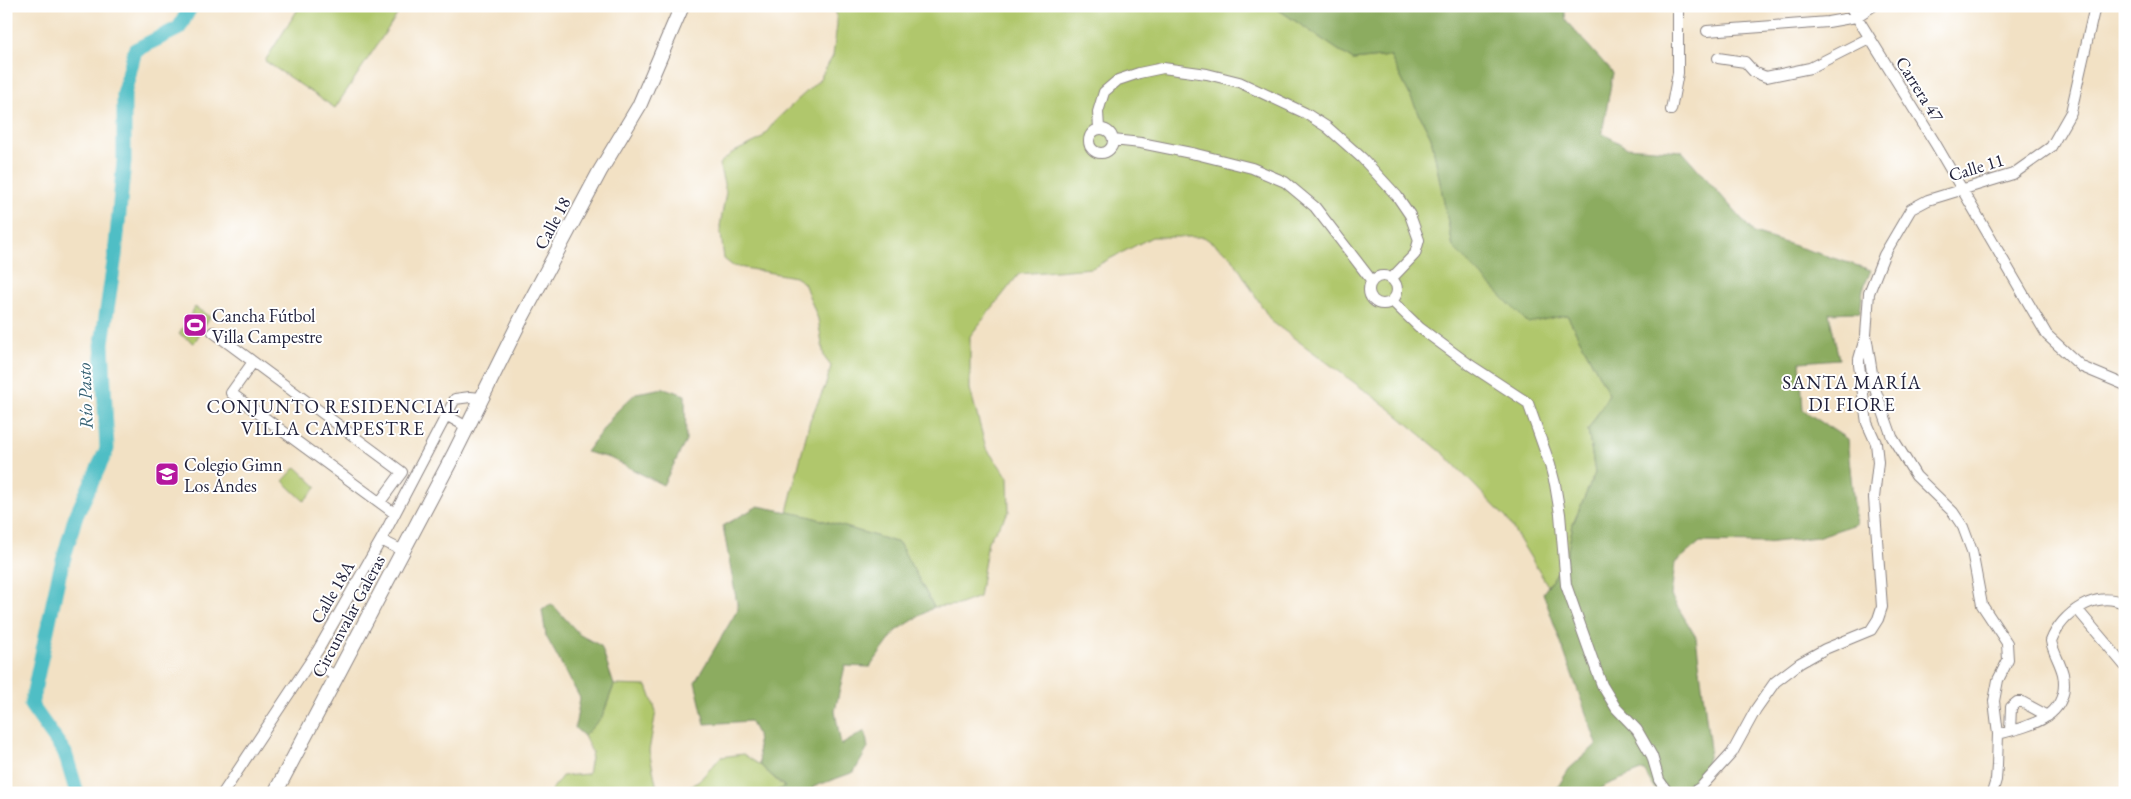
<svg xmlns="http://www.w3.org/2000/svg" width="2131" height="799" viewBox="0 0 2131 799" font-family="'EB Garamond',serif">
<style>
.green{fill:#b0c76c;stroke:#697454}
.forest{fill:#8cac60;stroke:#57674e}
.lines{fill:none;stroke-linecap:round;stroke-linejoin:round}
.river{stroke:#50bec5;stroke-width:15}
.street-casing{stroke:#8a8280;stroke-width:12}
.secondary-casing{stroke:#8a8280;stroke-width:16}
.street{stroke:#fff;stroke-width:10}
.secondary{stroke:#fff;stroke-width:14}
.labels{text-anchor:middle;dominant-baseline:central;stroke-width:4;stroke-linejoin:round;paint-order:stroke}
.street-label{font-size:18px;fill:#22223b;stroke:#fff}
.poi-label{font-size:18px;fill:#22223b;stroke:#fff;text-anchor:start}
.neighbourhood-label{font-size:19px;letter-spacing:1px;fill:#22223b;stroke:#fff}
.water-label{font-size:19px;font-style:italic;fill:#346072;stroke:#fff}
</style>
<rect width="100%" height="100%" fill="#fff"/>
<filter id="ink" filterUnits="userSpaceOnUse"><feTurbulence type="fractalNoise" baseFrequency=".02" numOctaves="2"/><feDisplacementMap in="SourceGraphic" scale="10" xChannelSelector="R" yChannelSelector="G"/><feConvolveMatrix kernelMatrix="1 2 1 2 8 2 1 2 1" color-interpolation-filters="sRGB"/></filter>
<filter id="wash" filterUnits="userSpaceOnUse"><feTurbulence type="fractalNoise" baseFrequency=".0096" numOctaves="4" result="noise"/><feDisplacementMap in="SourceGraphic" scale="20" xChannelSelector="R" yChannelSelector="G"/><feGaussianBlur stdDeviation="1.12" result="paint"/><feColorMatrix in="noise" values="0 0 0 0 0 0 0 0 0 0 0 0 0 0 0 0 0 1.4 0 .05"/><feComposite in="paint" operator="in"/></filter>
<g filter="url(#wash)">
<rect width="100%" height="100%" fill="#f2e1c4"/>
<path class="green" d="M300,6H403L335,108L265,61Z
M835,6H1273L1353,60L1390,56L1431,137L1453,247L1567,315L1609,394L1588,430L1595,473L1573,524L1566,560L1548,586L1507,519L1445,455L1390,409L1271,321L1231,256L1204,237H1152L1092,268L1019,274L970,336V389L986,448L1008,477L1009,512L988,541L979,597L958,605L934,607L899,543L808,516L787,512L810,420L826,384L831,366L824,357L818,319L804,283L795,277L733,266L724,259L720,226L726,192L719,164L732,153L761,139L776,120L819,80L833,56L837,24Z
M195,307L210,317L194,343L179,334Z
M296,467L317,487L304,501L283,481Z
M614,685L647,686L656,711L649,751L657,788L677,792L698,782L721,757L743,754L760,765L785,788L771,793H552L551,791L562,776L588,774L592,752L584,736L603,715Z"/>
<path class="forest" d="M1273,6H1564L1566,21L1613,73L1602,133L1626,147L1682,151L1754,233L1871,270L1863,289L1860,313L1855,312L1829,313L1839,359L1800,362L1803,410L1847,439L1856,524L1817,537L1766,543L1700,542L1675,563L1671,596L1696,637L1710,749L1699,793H1659L1654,788L1644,770L1606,785L1596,793H1554L1569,769L1597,744L1543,593L1566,560L1573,524L1595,473L1588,430L1609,394L1567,315L1528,323L1453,247L1431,137L1390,56L1353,60Z
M664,388L685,395L686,441L663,485L610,458L586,452L616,412L636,393Z
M758,506L808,516L899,543L934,607L896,631L870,667L845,666L835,711L841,745L865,731L868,748L854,772L813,787L814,793H771L785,787L760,765L757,734L750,721L705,724L695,682L738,609L723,526Z
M552,604L580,635L601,646L614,685L602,717L584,736L575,728L580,698L546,636L542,610Z"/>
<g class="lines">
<path class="river" d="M77,793L65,753L31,705L59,575L75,518L107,449L102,343L115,256L124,161V94L135,50L179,28L191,6"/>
</g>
</g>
<g filter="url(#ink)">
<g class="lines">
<g class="street-casing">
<path id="street" d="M1850,6L1935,143L2047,335L2082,367L2125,385
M1707,31L1828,22L1856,17L1873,6
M1718,58L1745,62L1754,72L1766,77L1810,68L1869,38
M1671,110L1678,73V6
M1099,128L1098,112L1104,92L1118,80L1139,73L1163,68L1207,74L1239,82L1305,113L1327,127L1362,158L1397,196L1410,215L1419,240L1415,254L1391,279
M1089 141a12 12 0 1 1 24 0a12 12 0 1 1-24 0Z
M1113,140L1141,143L1196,154L1252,168L1285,182L1315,207L1372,281
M1369 290a14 14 0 1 1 28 0a14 14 0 1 1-28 0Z
M1392,301L1420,328L1470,365L1528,403L1550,465L1555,484L1560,514L1566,585L1593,661L1602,685L1616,708L1637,730L1652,756L1659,780L1668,793
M213,332L402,472L380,502
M253,362L231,393L394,513
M446,415L467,427
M381,540L403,551
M2077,609L2125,666
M311,661L337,677
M2010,731L2011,707L2017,702H2022L2048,716
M1998,734C2030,726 2071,717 2063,674C2060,662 2053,652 2051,641C2062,613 2096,589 2125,604
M223,793L318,650L381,540L455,399L470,397L482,398
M1692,793L1701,787L1732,753L1756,709L1775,682L1800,663L1825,649L1871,630L1878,619L1882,607L1874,498L1878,462L1876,443L1867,423L1859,365V359L1865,338
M1992,793L1996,780L1997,765L1998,734L1994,701L1998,680L2008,660L2007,643L1982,605L1972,551L1963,527L1953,512L1916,476L1892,437L1874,386L1866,335L1869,293L1884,255L1911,209L1928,200L2013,174L2051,147L2071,112L2095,6"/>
</g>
<g class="secondary-casing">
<path id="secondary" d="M275,793L453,456L520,321L600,171L639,106L682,6"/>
</g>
<use href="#street" class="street"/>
<use href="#secondary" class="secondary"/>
</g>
</g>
<defs>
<g id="stadium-square" transform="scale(1.25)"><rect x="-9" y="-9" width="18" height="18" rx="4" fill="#b5179e" stroke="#fff"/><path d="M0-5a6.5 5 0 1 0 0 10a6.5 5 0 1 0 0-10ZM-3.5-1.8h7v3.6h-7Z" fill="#fff"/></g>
<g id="school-square" transform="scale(1.25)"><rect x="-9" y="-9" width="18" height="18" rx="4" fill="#b5179e" stroke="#fff"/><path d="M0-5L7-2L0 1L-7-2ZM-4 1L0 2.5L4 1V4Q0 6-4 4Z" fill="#fff"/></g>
</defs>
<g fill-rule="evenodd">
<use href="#stadium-square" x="195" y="325"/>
<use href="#school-square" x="167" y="474"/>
</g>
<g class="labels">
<g class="street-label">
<text transform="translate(1920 89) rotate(58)">Carrera 47</text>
<text transform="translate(1976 167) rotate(-17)">Calle 11</text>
<text transform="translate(552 223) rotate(-62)">Calle 18</text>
<text transform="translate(332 592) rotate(-60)">Calle 18A</text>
<text transform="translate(348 616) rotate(-62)">Circunvalar Galeras</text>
</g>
<g class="poi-label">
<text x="212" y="315">Cancha Fútbol<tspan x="212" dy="21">Villa Campestre</tspan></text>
<text x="184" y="464">Colegio Gimn<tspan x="184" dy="21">Los Andes</tspan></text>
</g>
<g class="neighbourhood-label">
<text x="1852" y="382">SANTA MARÍA<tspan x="1852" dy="22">DI FIORE</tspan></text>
<text x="333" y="406">CONJUNTO RESIDENCIAL<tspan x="333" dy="22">VILLA CAMPESTRE</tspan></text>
</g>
<g class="water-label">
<text transform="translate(85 396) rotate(-92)">Río Pasto</text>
</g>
</g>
<rect width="2131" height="799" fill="none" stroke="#fff" stroke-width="25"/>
</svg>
